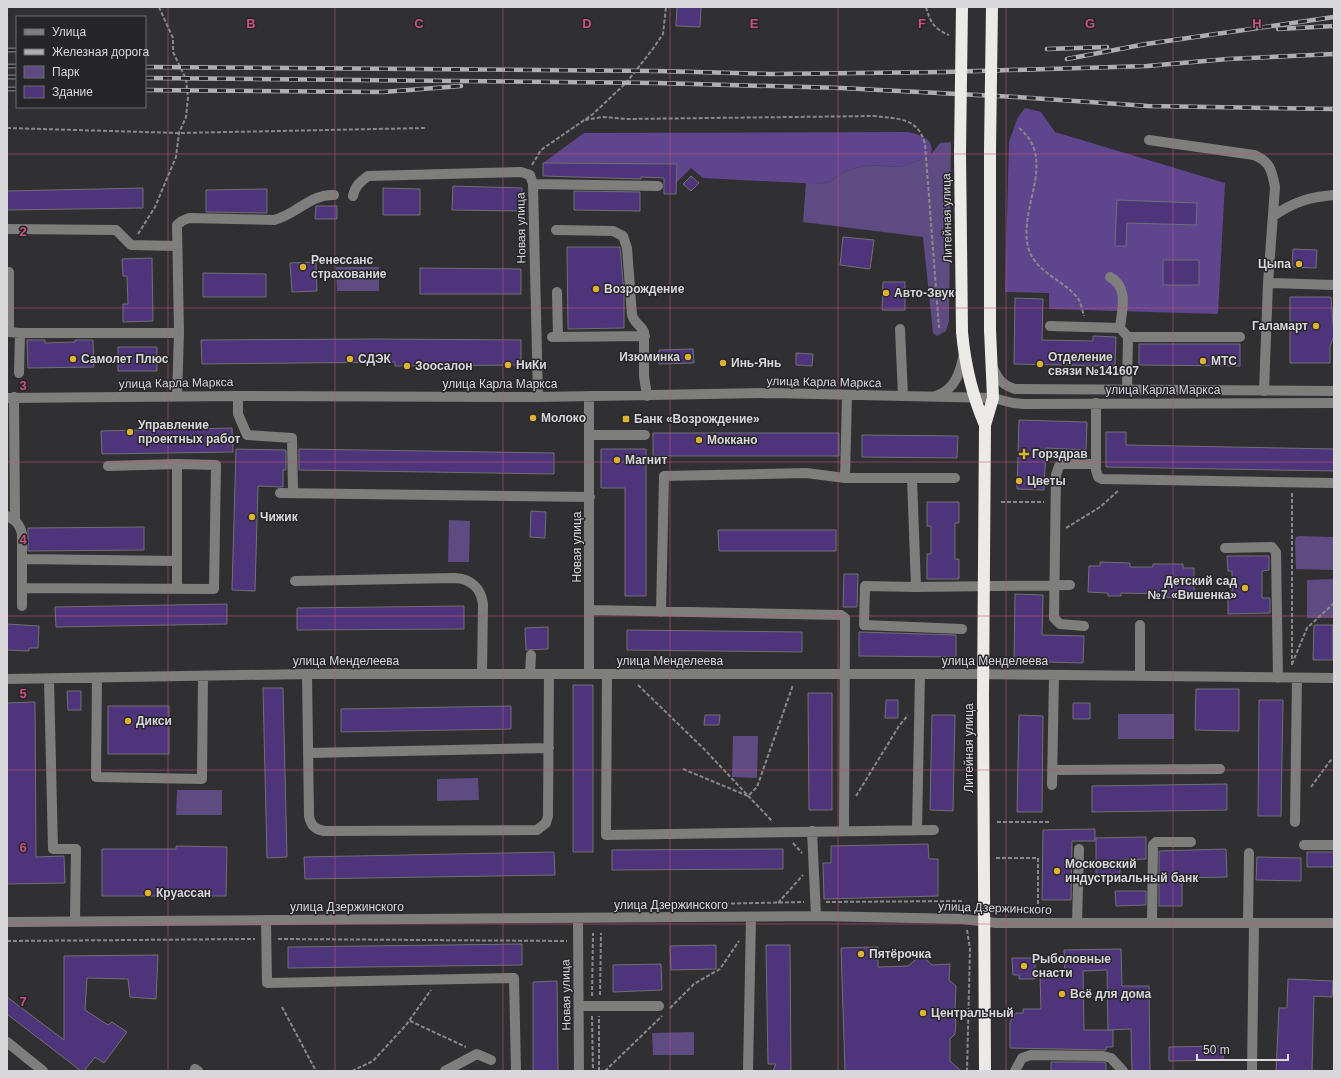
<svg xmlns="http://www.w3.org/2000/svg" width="1341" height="1078" viewBox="0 0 1341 1078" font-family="Helvetica,sans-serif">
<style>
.green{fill:#5d4b82}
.forest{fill:#5e458d}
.building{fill:#4e357b;stroke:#717074}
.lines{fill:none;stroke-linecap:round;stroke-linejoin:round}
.path{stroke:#89888b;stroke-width:2;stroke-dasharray:4 2;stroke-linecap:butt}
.minor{stroke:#7e7e7c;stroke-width:10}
.highway{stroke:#eceae6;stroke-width:12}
.rail-casing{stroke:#afaeb1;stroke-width:4.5}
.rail{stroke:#262529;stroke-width:3;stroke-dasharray:9;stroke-linecap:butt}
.highway-bridge{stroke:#eceae6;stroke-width:12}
.grid{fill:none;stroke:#c95181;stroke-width:1;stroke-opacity:0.55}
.poi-dot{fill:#dcb233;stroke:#262529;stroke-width:1.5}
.labels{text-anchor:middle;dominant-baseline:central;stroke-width:3;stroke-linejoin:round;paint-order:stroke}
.street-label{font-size:12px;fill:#d8d7da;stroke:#262529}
.poi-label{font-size:12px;font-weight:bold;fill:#d8d7da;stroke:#262529;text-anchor:start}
.grid-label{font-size:13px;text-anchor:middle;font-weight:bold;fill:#c95181;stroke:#262529;stroke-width:3;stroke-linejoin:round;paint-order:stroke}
</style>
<rect width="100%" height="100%" fill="#302f32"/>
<path class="green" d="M951,142L949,321L946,331L937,336L933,333L923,237L803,222L806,182L820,184L829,182L846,171L867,165L899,167L929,157L940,143Z
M336,267H379V291H337Z
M449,520L470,521L469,562H448Z
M1299,536L1334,537V570L1296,569L1295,541L1296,537Z
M1334,579V618H1307V580Z
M1118,714H1174V739H1118Z
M733,736H758L757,778L732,777Z
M478,778L479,800L437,801V779Z
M177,790H222V815H176Z
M694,1032V1055H653L652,1033Z"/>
<path class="forest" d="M1025,108L1041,112L1055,132L1225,183L1218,314L1049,309V293L1005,292L1009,142L1017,119Z
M908,132C922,135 937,140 930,157L899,167L867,165L846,171L829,182L820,184L703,178L691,168L677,182V164L543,163L584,133Z"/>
<path class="building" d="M677,7H701L700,27L676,26Z
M543,163L677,164L676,194H664V178L641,177V179L543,176Z
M691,176L699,183L691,191L683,184Z
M453,186L522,188L521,211L452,210Z
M143,188V208L7,210V191Z
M383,188L420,189V215H383Z
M267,189V213L206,212V190Z
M574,191L640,192V211L574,210Z
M1117,200L1197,203L1196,225L1127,223L1126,246H1115Z
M316,206H337V219H315Z
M843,237L874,240L870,269L840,265Z
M567,247H620L624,293V328L568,329Z
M1293,249L1317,250L1316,268L1292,267Z
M152,258L153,321L123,322V304H128L127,276H123L122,259Z
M1163,260H1199V285H1163Z
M316,262L317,291L292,292L290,263Z
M420,268L521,269V294H420Z
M203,273L266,274V297H203Z
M883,282H905V310H882Z
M1290,297H1331L1334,336L1330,346V363H1290Z
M1015,298L1043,299L1042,340L1093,341V336L1116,337L1115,366L1014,364Z
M377,339L521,340V365L395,366V362L202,364L201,340Z
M27,340H45V343L75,342V340H93L94,367L28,368Z
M1139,344H1240V366L1139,365Z
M118,347H157V371H118Z
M693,349L694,363L659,364V350Z
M796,353L813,354L812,366L796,365Z
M1019,420L1087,422L1086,450L1046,448L1044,490L1017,489Z
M232,428L233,452L102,454L101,431Z
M1106,432H1126V445L1334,449V471L1106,467Z
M653,433H839V456H653Z
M862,435L958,436L957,458L862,457Z
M236,449L286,450V470H283V487L258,486L255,591L232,590Z
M299,449L554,453V474L299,470Z
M601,449H646V596H625V488H601Z
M927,502H959V523H955V559H959V579H927V554H931V526H927Z
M531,511L546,512L545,538L530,537Z
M144,527V550L28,551V528Z
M718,530H836V551H719Z
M1227,556H1269V570L1262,571V598H1270V613L1228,614V599H1232V571H1228Z
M1100,562L1130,563V567H1153V564H1183V568H1194V595H1175V598L1161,597V594L1121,593V596H1108V593L1088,592L1089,566H1100Z
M844,574H858L857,607H843Z
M1015,594L1043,595L1042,635L1084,636L1083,663L1014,661Z
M227,604V624L56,627L55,607Z
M464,606V629L297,630V608Z
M7,624L39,626L38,648H29V651L7,650Z
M1314,625H1333V660H1313Z
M548,627V649L526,650L525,628Z
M627,630L802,632V652L627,650Z
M859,632L956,635V657L859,656Z
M573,685H593V852H573Z
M263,688H283L287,857L267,858Z
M1196,689H1239V731L1195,730Z
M67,691H81V710H68Z
M808,693H832V810H809Z
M886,700H898V718H885Z
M1259,700H1283L1281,816H1258Z
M35,702L36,857L64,856L65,883L7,884V703Z
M1073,703H1090V719H1073Z
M108,706H169V754H108Z
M511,706V729L341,732V709Z
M705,715H720L719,725H704Z
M932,715H955L953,811L930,810Z
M1019,715L1043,716L1042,812H1017Z
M1227,784V810L1092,812V786Z
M1095,829V841H1072L1071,900H1042L1043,830Z
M1146,837V859L1120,860V876H1096V838Z
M928,844L929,859H938V896L824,899L823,863H831V846Z
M176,846L227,847L226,896H102V849H176Z
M783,849V869L612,870V850Z
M1226,849L1227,877L1182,878V906H1159V851Z
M554,852L555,875L305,879L304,857Z
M1307,852H1334V867H1307Z
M1257,857L1301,858V881L1256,880Z
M1115,891H1146V905L1116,906Z
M522,944V965L288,968V947Z
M716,945V969L671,970L670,946Z
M766,945H790L791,1071H773L776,1064H768Z
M878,947V967L908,966L921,955L932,965L950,964L949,980L956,986L955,1008L956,1010L952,1016L956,1020L955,1034L950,1039V1061L961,1071H845L841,948Z
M1121,949L1122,986H1149L1150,1071H1132L1131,1029L1108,1030L1107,970L1083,971L1084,1030H1113V1047H1106V1050L1010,1048V1022L1016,1013H1023V1009H1041L1040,975H1065L1064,950Z
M158,955L156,999L130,997L128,979L87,978L85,1010L108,1025L112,1022L127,1032L104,1063L95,1057L84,1071H81L7,1014V997L64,1040V956Z
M1012,958H1035V979H1019V975H1013Z
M661,964L662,990L613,992V965Z
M1288,979L1333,981L1332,997L1314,996L1312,1071H1276L1279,1008H1287Z
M557,981L558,1071H533V982Z
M1223,1046V1060L1169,1061V1047Z
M1051,1062H1102L1106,1063V1071H1051Z"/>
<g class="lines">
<path class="path" d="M926,7C930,22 934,29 949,35
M585,120L602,117L628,119L874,116C898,119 918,117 925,144L939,328
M7,128L179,133L426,128
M1019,128C1056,158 1022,202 1027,241C1030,270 1059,277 1076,296C1081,301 1082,310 1084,316
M532,165L541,150L593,114L626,83L652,50L663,34L666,7
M138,234L155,207L176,157L179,133L186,117L188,98L186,79L173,52V38L159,7
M1292,493V667
M1001,502H1044
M1066,528L1100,507L1119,490
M1292,664L1307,628L1334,603
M638,685L704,749L772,821
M683,769L748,796L757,787L793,685
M1311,787L1330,761L1334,759
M856,796L899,726L908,715
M997,822H1051
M793,843L802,853
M996,858H1038V909
M826,902L963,901
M778,903L803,875
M659,905L804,902
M967,930L970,949L967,1071
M278,939L567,941
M7,941L255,939
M600,995L601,933
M592,996L593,933
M282,1007L316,1071
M670,1008L694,984L720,969L739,941
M592,1016L593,1071
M410,1021L466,1047
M352,1071L373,1061L406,1025L431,990
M599,1071V1016
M605,1071L662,1016"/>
<path class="minor" d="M1149,140L1254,155C1270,161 1272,171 1275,187L1268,283L1264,391
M533,184L658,186
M353,196C355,186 360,182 368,176L521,172L530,175L533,184L538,397
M1273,216C1294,202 1309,197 1334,195
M7,229L116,230L131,245L177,246
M556,230L613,231L623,236L627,248L632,315C634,323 641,325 644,332V376L647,396
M9,272V332L20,333
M1110,277C1129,287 1122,309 1120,328L1128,337L1127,390
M1268,283L1334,285
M557,292L558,337
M1050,326L1120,328
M900,329L903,396
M552,337L645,336
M1128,337H1240
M993,368C998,380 1003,385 1015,389L1334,391
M19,373L20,333H179
M847,395L845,478H955
M177,396L179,333L177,225L182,221L189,218L274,220C296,215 310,194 334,195
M238,396V414L247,435L292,438L293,493
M589,396V674
M936,396C956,389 960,372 964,354
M14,397L15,520
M7,398L238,396L538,397L771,393L993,398L1013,403L1023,404L1334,403
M1096,403V470L1098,477L1102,479L1334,483
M589,435H645
M108,466L177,464
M912,478L916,587L865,586L864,625L962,629
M280,493L590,497
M7,516C16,521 20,524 22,534V606
M1225,548L1272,547L1276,552L1278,678
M22,559L177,561
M295,581L455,578C471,579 481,588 483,604L482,674
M916,587L1070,585
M22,588L214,589L216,465L177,464V589
M590,610L841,615L845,618L844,831
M661,612L664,476L806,473L845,478
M1084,626L1060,624L1054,618L1056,475L1059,466L1063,464H1096
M307,674L309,816C311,826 315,829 324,831L537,830L546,823L548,816L549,674
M530,674L531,655
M607,674L606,835L934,830
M1140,676V625
M97,678L96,777L202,779L203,676
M7,679L307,674H969L1334,678
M49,679L53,849H76L75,921
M308,753L549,748
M1052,770L1220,769
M1052,785L1054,675
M1295,822L1297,678
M917,830L920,674
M812,831L816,916
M1304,845H1334
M578,919L579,1071
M266,920L267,983L514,978L516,1071
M7,922L816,916L963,919L996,923H1334
M1152,922L1153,845L1156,842H1191
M1248,922L1249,853
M1077,923L1079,849
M579,1006H659
M7,1042L43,1071
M195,1069L198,1071
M445,1071L477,1054L491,1060
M748,1071L751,917
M1015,1071L1022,1058L1031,1055L1103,1056L1111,1058L1123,1071
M1252,1071L1254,923"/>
<path class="highway" d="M960,152L962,332C965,365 972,395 985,425
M985,1071L983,698L985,425L993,398L990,330"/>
<g class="rail-casing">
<path id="rail" d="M1278,29L1334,26
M1047,49L1107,47
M7,50H17
M1067,59L1146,44L1334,17
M7,66H17
M145,67L657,71L771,74L945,72L1147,66L1228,59L1334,54
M7,77H17
M145,78L657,83L841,88L1016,97L1148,106L1334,109
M7,89H17
M145,90L383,92L461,86"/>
</g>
<use href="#rail" class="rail"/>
<path class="highway-bridge" d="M960,152L962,7
M990,330V149L992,7"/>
</g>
<path class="grid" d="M168,7V1071M335,7V1071M503,7V1071M670,7V1071M838,7V1071M1006,7V1071M1173,7V1071M7,154H1334M7,308H1334M7,462H1334M7,616H1334M7,770H1334M7,924H1334"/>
<g class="poi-dot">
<circle cx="1299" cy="264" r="4"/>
<circle cx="303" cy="267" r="4"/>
<circle cx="596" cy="289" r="4"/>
<circle cx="886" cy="293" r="4"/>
<circle cx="1316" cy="326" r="4"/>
<circle cx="688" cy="357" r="4"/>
<circle cx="73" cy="359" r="4"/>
<circle cx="350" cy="359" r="4"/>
<circle cx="1203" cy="361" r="4"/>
<circle cx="723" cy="363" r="4"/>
<circle cx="1040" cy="364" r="4"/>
<circle cx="508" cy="365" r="4"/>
<circle cx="407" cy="366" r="4"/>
<circle cx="533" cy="418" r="4"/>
<rect x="622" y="415" width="8" height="8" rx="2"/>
<circle cx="130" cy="432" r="4"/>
<circle cx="699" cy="440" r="4"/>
<path d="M1022 448h4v4h4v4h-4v4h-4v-4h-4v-4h4z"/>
<circle cx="617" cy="460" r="4"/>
<circle cx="1019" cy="481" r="4"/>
<circle cx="252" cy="517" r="4"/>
<circle cx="1245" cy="588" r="4"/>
<circle cx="128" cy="721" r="4"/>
<circle cx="1057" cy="871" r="4"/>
<circle cx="148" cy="893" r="4"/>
<circle cx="861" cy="954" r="4"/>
<circle cx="1024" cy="966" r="4"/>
<circle cx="1062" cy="994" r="4"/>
<circle cx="923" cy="1013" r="4"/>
</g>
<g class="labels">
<g class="street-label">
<text transform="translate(947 218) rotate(-91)">Литейная улица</text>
<text transform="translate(521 228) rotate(-91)">Новая улица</text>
<text transform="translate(824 382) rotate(1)">улица Карла Маркса</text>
<text transform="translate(176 383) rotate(-1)">улица Карла Маркса</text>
<text x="500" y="384">улица Карла Маркса</text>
<text x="1163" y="390">улица Карла Маркса</text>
<text transform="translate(577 547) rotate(-90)">Новая улица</text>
<text x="346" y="661">улица Менделеева</text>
<text x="670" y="661">улица Менделеева</text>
<text x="995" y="661">улица Менделеева</text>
<text transform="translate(969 748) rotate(-90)">Литейная улица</text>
<text x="671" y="905">улица Дзержинского</text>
<text x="347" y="907">улица Дзержинского</text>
<text transform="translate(995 908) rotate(2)">улица Дзержинского</text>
<text transform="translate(566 995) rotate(-91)">Новая улица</text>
</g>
<g class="poi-label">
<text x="311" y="260">Ренессанс<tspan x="311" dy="14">страхование</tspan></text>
<text x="1291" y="264" text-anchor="end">Цыпа</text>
<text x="604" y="289">Возрождение</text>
<text x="894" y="293">Авто-Звук</text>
<text x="1308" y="326" text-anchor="end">Галамарт</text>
<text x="680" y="357" text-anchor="end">Изюминка</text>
<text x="1048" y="357">Отделение<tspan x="1048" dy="14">связи №141607</tspan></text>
<text x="81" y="359">Самолет Плюс</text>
<text x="358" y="359">СДЭК</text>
<text x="1211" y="361">МТС</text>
<text x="731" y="363">Инь-Янь</text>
<text x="516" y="365">НиКи</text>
<text x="415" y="366">Зоосалон</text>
<text x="541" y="418">Молоко</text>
<text x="634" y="419">Банк «Возрождение»</text>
<text x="138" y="425">Управление<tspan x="138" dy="14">проектных работ</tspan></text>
<text x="707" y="440">Моккано</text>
<text x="1032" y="454">Горздрав</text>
<text x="625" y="460">Магнит</text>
<text x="1027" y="481">Цветы</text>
<text x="260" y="517">Чижик</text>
<text x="1237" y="581" text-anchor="end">Детский сад<tspan x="1237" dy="14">№7 «Вишенка»</tspan></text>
<text x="136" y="721">Дикси</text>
<text x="1065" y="864">Московский<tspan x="1065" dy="14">индустриальный банк</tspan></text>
<text x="156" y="893">Круассан</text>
<text x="869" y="954">Пятёрочка</text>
<text x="1032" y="959">Рыболовные<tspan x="1032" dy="14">снасти</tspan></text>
<text x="1070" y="994">Всё для дома</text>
<text x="931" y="1013">Центральный</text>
</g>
</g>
<g class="grid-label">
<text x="251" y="28">B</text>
<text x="419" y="28">C</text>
<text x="587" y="28">D</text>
<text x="754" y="28">E</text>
<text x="922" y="28">F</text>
<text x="1090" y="28">G</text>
<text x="1257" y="28">H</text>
<text x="23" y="236">2</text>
<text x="23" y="390">3</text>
<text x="23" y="544">4</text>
<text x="23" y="698">5</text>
<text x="23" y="852">6</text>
<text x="23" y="1006">7</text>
</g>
<rect width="1341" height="1078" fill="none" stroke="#d8d7da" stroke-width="16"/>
<rect x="16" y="16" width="130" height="92" fill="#262529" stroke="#6d6c70"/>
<rect x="24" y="29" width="20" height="6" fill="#7e7e7c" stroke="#6d6c70"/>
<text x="52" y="36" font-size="12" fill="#d8d7da">Улица</text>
<rect x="24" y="49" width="20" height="6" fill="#afaeb1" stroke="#6d6c70"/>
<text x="52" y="56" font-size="12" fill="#d8d7da">Железная дорога</text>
<rect x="24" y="66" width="20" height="12" fill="#5d4b82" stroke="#6d6c70"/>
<text x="52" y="76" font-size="12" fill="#d8d7da">Парк</text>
<rect x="24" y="86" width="20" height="12" fill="#4e357b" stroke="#6d6c70"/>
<text x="52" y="96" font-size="12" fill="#d8d7da">Здание</text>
<path d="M1197 1054v6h91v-6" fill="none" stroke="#d8d7da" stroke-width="2"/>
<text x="1203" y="1054" font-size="12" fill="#d8d7da" stroke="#262529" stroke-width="3" paint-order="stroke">50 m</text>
</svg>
